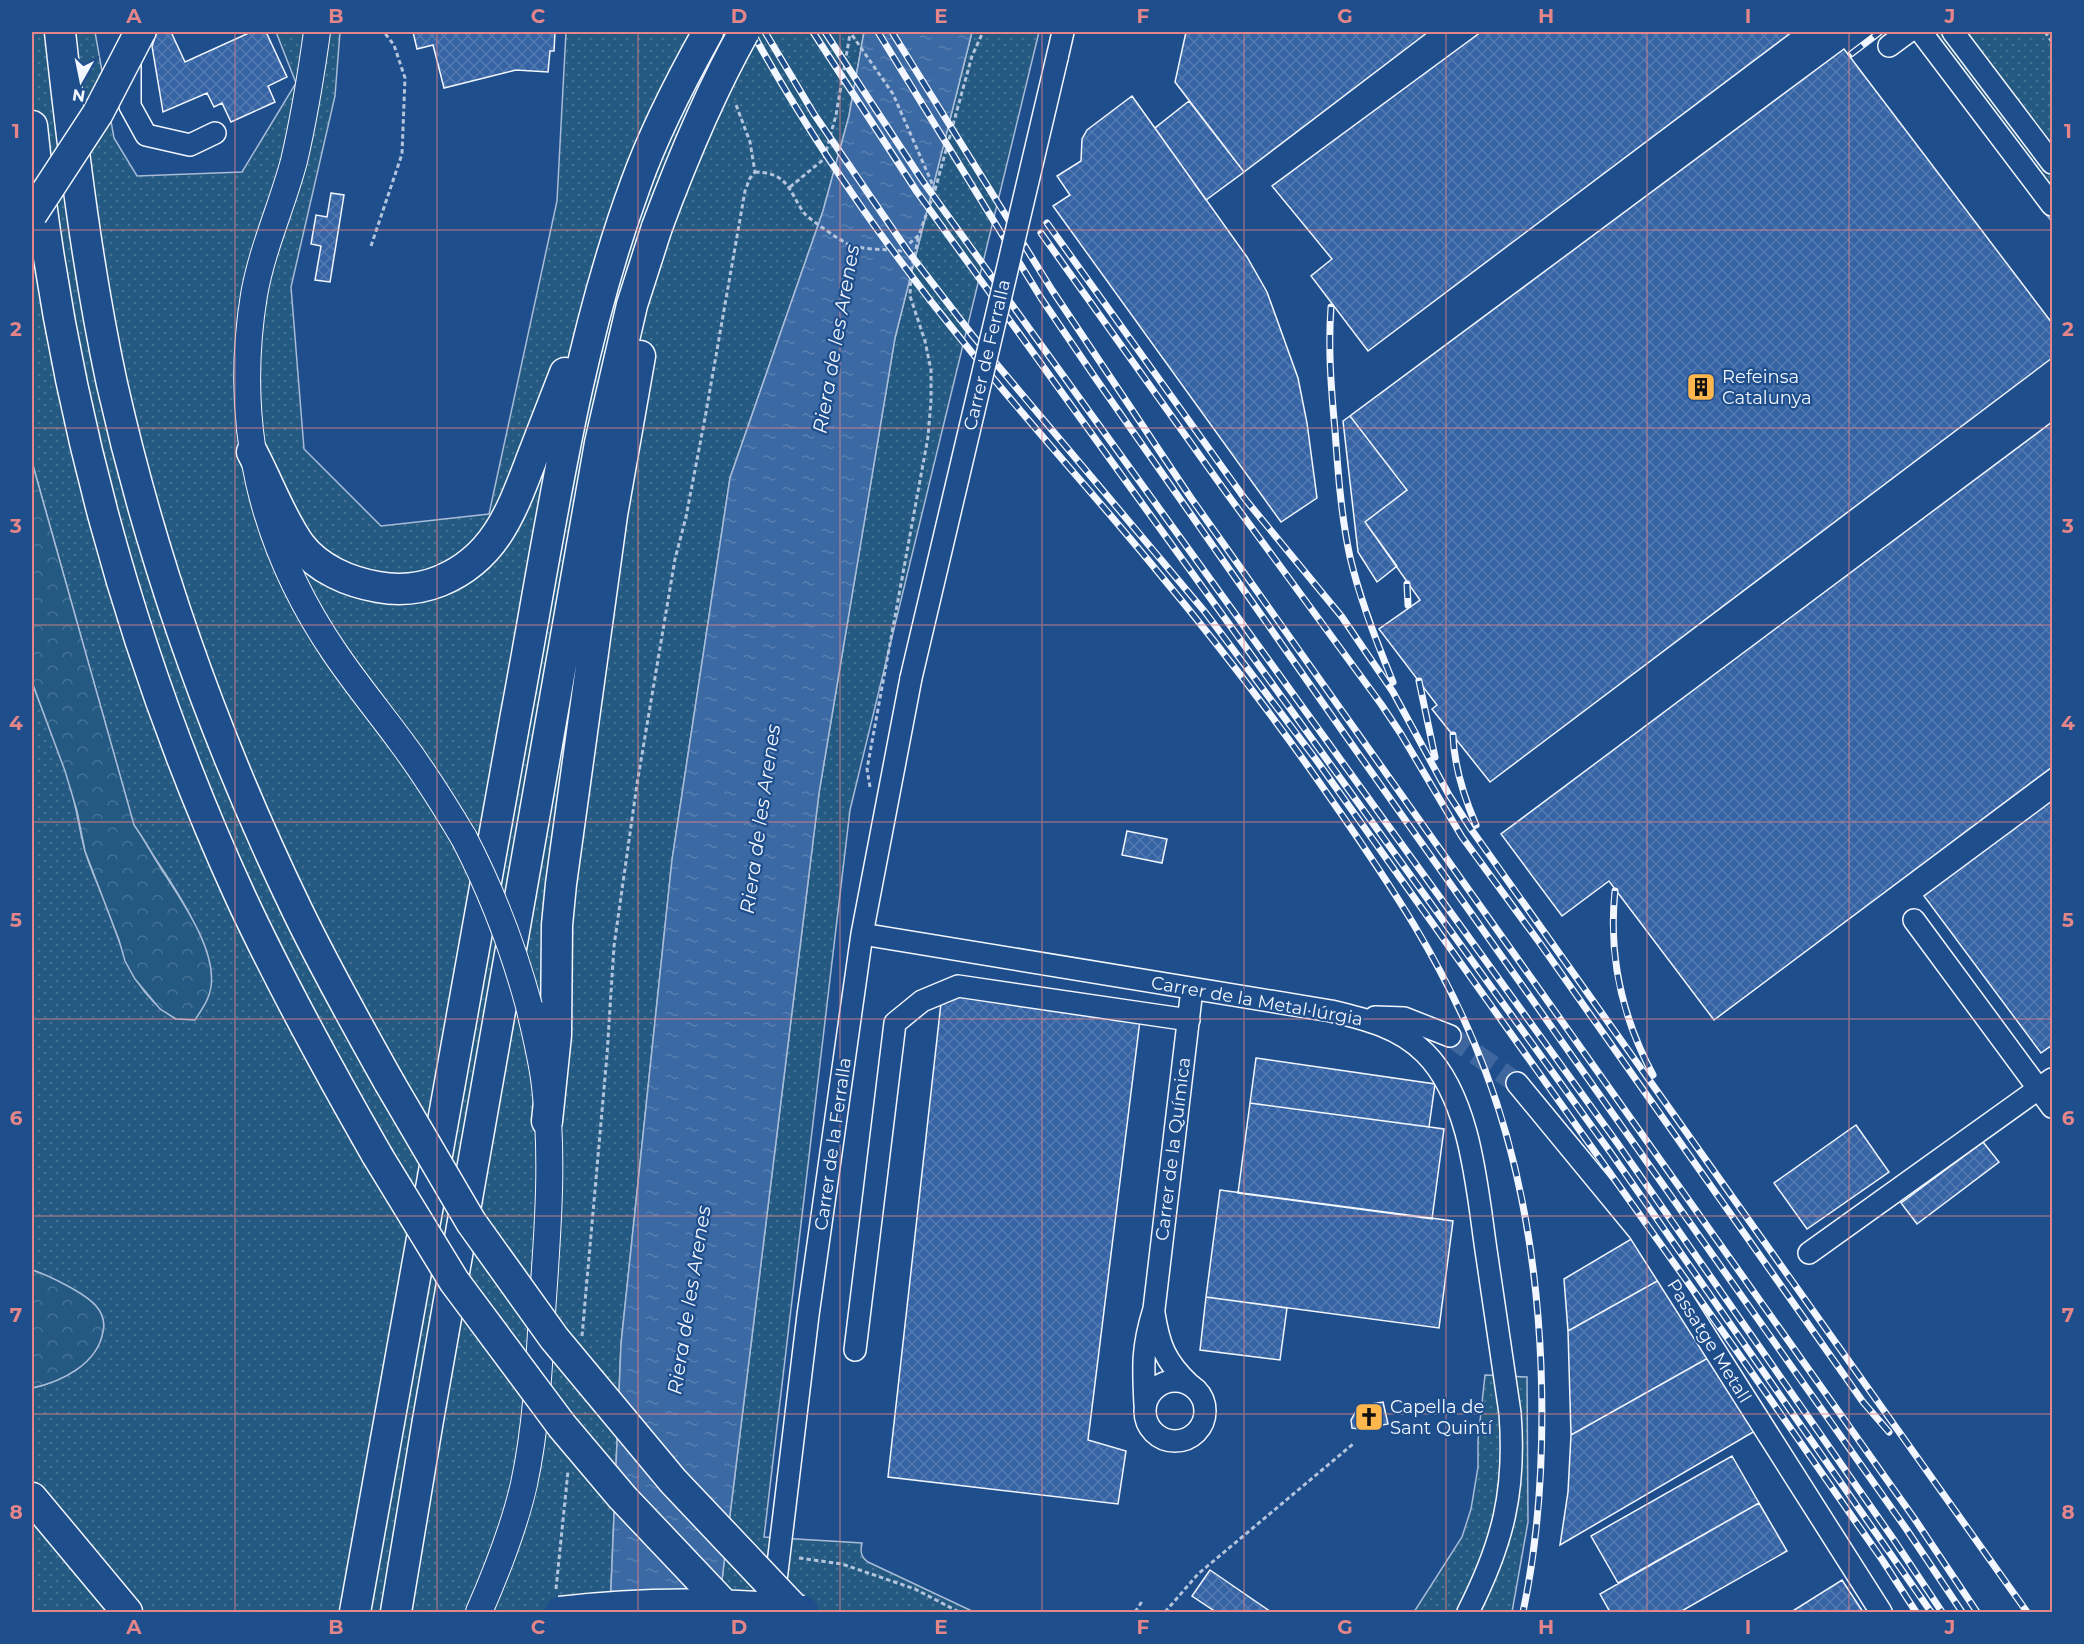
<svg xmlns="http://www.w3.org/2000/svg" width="2084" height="1644" viewBox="0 0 2084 1644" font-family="Montserrat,sans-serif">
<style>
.grass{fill:url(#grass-dots);stroke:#a8bbd7;stroke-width:1.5}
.forest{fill:url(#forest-crowns);stroke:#a8bbd7;stroke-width:1.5}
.water{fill:url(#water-ripples);stroke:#a8bbd7;stroke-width:1.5}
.building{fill:url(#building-cross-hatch);stroke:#f2f6ff;stroke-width:1.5}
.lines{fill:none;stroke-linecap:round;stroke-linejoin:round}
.minor-tunnel{stroke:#3f679d;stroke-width:21;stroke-dasharray:21 10;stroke-linecap:butt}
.minor-casing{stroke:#f2f6ff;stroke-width:24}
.major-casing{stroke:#f2f6ff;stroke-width:28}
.highway-casing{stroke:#f2f6ff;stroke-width:33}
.path{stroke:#b3c4dc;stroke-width:3;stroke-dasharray:4.5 3;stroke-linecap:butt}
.minor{stroke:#1f4e8c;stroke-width:21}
.major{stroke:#1f4e8c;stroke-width:26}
.highway{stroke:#1f4e8c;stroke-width:30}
.rail-casing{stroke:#f2f6ff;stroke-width:7}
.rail{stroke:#1f4e8c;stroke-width:4.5;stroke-dasharray:14;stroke-linecap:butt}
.minor-bridge-casing{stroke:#f2f6ff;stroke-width:24;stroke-linecap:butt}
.major-bridge-casing{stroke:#f2f6ff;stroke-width:28;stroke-linecap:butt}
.highway-bridge-casing{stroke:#f2f6ff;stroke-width:33;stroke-linecap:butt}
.minor-bridge{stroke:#1f4e8c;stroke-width:21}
.major-bridge{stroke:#1f4e8c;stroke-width:26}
.highway-bridge{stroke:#1f4e8c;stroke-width:30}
.grid{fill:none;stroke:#e38589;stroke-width:1.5;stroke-opacity:0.55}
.labels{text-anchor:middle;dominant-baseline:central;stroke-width:4.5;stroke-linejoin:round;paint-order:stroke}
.street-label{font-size:18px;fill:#f2f6ff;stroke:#1f4e8c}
.poi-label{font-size:18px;fill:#f2f6ff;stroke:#1f4e8c;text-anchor:start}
.water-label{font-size:20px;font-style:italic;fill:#f2f6ff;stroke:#1f4e8c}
.neatline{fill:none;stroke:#e38589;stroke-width:2}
.grid-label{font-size:20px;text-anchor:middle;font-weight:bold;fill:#e38589}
</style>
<defs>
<pattern id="grass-dots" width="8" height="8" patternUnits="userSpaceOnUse" patternTransform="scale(1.5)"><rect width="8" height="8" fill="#245a82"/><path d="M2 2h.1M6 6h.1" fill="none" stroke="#447295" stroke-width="1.8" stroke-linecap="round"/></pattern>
<pattern id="forest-crowns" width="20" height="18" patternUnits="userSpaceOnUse" patternTransform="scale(1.5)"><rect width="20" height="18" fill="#245a82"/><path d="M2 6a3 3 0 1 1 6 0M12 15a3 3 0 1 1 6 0" fill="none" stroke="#447295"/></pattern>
<pattern id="water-ripples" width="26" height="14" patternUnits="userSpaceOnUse" patternTransform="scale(1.5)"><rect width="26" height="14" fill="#3b69a3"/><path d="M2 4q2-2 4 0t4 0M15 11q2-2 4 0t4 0" fill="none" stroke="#587fb1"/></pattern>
<pattern id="building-cross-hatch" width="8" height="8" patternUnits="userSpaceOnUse" patternTransform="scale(1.5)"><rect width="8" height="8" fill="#3563a3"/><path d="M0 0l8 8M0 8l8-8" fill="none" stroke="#537ab1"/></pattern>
</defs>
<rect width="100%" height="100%" fill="#1f4e8c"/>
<path class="grass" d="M32,32H95L114,138L137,176L242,172L296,83L276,32H340L335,96L291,287L304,449L381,526L489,514L557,201L566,32H864L849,116L823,211L730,478L672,860L621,1344L610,1612H32V1388C61,1382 98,1364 103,1331C105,1322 102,1313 96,1306C85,1294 47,1275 32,1270V682C43,712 55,742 66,771C75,797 78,825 85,851C91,871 101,891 108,911C125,955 132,993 176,1019L211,985C205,934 185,903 157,861C149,849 143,837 134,826L32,462Z
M972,32H1039L850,810L764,1537L862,1543C860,1552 861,1557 868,1562L974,1612H718L819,793L895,338Z
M1909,32H2052V222Z
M1485,1375L1527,1377L1528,1522L1512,1612H1414L1462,1537L1471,1509L1478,1467V1440Z"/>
<path class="forest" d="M32,462L134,825C142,836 147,846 154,857C174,891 217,945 211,987C209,1000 202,1009 195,1020L176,1019L160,1009L135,979L125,961L119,940L85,851L77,811L65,771L32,682Z
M32,1270C48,1275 85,1293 96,1306C102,1313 105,1322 103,1331C98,1364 61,1382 32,1388Z"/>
<path class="water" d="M864,32H972L895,338L819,793L718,1612H610L621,1344L672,860L730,478L823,211L849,116Z"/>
<path class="building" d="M157,32H171L185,62L251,32H266L287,77L268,86L275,102L231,122L222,103L214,107L207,93L163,112L152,46Z
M413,32H555L554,51H550L548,72L516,70L444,88L433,45L417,49Z
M1186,32H1428L1244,172L1175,82Z
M1481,32H1792L1368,351L1311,276L1332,259L1272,186Z
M1844,49L2052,323V358L1490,782L1432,709L1437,705L1379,629L1420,600L1365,522L1407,490L1350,416Z
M1132,96L1247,257L1267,292L1298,378L1307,423L1317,498L1281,522L1053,206L1070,195L1057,176L1081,161L1082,139L1087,130Z
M1189,101L1244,172L1206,200L1155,128Z
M331,193L344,195L330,282L315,280L321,246L311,244L316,215L327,217Z
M1350,416L1407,490L1365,522L1397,566L1377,582L1358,552L1343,421Z
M2052,422V767L1714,1020L1609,881L1562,916L1501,834Z
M2052,801V1045L2041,1053L1924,896Z
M1127,831L1167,839L1162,863L1122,855Z
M942,994L1140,1020L1088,1440L1126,1451L1118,1504L888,1477Z
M1256,1058L1435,1084L1429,1127L1250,1103Z
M1250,1103L1444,1129L1432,1219L1238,1193Z
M1856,1125L1889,1172L1807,1229L1774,1183Z
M1983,1142L1999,1162L1917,1224L1901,1203Z
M1220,1190L1453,1221L1439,1328L1206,1297Z
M1633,1238L1659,1280L1568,1331L1564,1279Z
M1659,1280L1708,1358L1571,1435L1568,1331Z
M1206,1297L1287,1308L1280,1360L1200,1350Z
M1708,1358L1755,1431L1560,1545L1568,1492L1571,1435Z
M1383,1402L1388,1424L1360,1429L1352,1428L1351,1420L1359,1406Z
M1732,1456L1759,1503L1618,1583L1591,1536Z
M1759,1503L1787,1551L1680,1612H1610L1600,1594Z
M1210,1570L1271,1612H1216L1192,1596Z
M1842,1580L1863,1612H1791Z"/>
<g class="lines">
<path class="minor-tunnel" d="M1450,1036L1517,1083"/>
<g class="minor-casing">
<path id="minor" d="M1921,32L2052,205
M1953,32L2052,163
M1889,46L1908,32
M130,56V106L146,135L190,145L215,133
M1057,58L1063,32
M1914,920L2052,1107
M862,934L1331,1011C1365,1019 1399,1027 1425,1053C1471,1099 1477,1189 1486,1250C1494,1304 1502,1359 1510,1413C1516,1491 1503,1543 1468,1612
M1375,1017L1404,1018L1450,1036
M1517,1083L1639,1231L1881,1612
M1809,1253L2052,1079
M1154,1313C1159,1345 1165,1361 1189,1384
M855,1350L895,1023L922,1001L958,986L1189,1020
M1145 1411a30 30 0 1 1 60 0a30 30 0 1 1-60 0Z
M1145,1405C1143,1366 1142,1347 1154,1309L1192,989
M774,1597L808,1315L862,934L911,678"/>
</g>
<g class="major-casing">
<path id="major" d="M317,32C311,75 304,118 294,161C282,206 262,249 254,295C233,424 261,545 335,653C356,684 380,713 402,743C425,774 445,806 464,838
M479,1612C497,1571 514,1528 524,1484C536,1428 539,1370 542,1313C547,1238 554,1161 545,1086C542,1059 535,1033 529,1006"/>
</g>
<g class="highway-casing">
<path id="highway" d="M60,32C73,150 87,268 112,384C153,566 216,742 297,910C325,968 357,1025 389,1082
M32,126C59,392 129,654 241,898C282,986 329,1071 377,1155
M252,452C268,482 280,517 300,545C318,569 349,582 378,587C400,591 420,589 440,581C496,558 512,510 532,458C543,430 554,401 565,373
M547,1121L556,1035L557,925L561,884L612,515L640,356
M32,1498L127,1612
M355,1612C409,1315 459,1017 515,720C549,541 572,358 635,186C654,132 680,82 708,32
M396,1612L428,1420L600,443L632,305L657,227"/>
</g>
<path class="path" d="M2045,32L2052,42
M755,172C789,173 788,190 804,213C809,219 842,242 850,245C862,250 887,249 901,251L919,235L935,190L893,94L850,32
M790,187L824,159L836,115L850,34
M935,190L972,56L983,32
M371,246L402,154L405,78L394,45L384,32
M870,787L867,769L928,437L931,401V370L925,341L910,296L911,271L919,235
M582,1336L607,1055L614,946L637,784L675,559L686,517L705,418L745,191L750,178L755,172L750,142L735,102
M799,1558L842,1564L915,1589L959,1612
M556,1589L568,1471
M1135,1612L1143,1600
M1165,1612L1198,1574L1353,1444"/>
<use href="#minor" class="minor"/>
<use href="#major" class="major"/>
<use href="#highway" class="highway"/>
<g class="rail-casing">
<path id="rail" d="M752,32C814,144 888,250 969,349C1029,423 1093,493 1153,566C1214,639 1272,714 1326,792C1390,884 1445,964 1485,1070C1521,1165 1537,1265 1541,1366C1544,1448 1540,1532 1523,1612
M765,32L814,114L907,250L973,336L1205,612L1317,761L1743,1360L1883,1561L1916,1612
M813,32L917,192L1611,1153L1931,1612
M825,32L922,180L1618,1144L1894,1540L1942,1612
M878,32L1041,298L1094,376L1348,739L1907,1530L1962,1612
M892,32L1052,290L1191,498L1914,1518L1977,1612
M1851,54L1880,32
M1047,223L1245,499L1342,617L1393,692L1449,795L1471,829L2027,1612
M1041,233L1225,491L1381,704L1401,734L1462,837L1539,942L1863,1402L1889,1432
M1331,307C1328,348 1331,388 1335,430C1338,472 1341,515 1350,557C1360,600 1376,641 1393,682
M1407,584L1408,605
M1419,681L1435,757
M1453,735C1454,766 1464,797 1476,825
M1615,891C1608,957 1622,1017 1653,1075"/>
</g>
<use href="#rail" class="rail"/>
<g class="minor-bridge-casing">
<path id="minor-bridge" d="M911,678L1057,58"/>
</g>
<g class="major-bridge-casing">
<path id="major-bridge" d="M464,838C492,892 513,947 529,1006"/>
</g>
<g class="highway-bridge-casing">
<path id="highway-bridge" d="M32,214L98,113L140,32
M657,227C682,160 709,94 744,32
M389,1082L471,1222L554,1338L673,1481L797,1612
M377,1155L454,1281L562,1426L622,1497L731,1612
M560,1612C641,1602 721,1602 803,1611"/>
</g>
<use href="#minor-bridge" class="minor-bridge"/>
<use href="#major-bridge" class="major-bridge"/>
<use href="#highway-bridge" class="highway-bridge"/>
</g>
<path class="grid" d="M235,32V1612M437,32V1612M638,32V1612M840,32V1612M1042,32V1612M1244,32V1612M1446,32V1612M1647,32V1612M1849,32V1612M32,230H2052M32,428H2052M32,625H2052M32,822H2052M32,1019H2052M32,1216H2052M32,1414H2052"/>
<defs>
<g id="building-square" transform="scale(1.5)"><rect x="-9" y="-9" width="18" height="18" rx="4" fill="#ffb74d" stroke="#1f4e8c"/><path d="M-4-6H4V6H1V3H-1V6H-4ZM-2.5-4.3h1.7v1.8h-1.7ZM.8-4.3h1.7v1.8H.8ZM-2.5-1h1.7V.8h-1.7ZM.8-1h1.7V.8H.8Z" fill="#111"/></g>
<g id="church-square" transform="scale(1.5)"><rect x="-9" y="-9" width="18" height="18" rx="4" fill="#ffb74d" stroke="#1f4e8c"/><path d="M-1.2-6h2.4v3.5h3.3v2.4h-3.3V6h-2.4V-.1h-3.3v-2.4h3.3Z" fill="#111"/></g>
</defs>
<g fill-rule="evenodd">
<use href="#building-square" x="1701" y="387"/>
<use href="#church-square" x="1369" y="1417"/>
</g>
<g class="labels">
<g class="street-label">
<text transform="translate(987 355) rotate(-77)">Carrer de Ferralla</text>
<text transform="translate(1257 1001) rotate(10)">Carrer de la Metal·lúrgia</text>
<text transform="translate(833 1144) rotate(-82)">Carrer de la Ferralla</text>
<text transform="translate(1173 1149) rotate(-83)">Carrer de la Química</text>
<text transform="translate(1709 1341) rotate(58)">Passatge Metall</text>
</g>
<g class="poi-label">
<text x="1722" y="377">Refeinsa<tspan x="1722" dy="21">Catalunya</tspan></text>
<text x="1390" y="1407">Capella de<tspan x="1390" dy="21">Sant Quintí</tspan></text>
</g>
<g class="water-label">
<text transform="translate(836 339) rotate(-80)">Riera de les Arenes</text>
<text transform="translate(760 819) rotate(-82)">Riera de les Arenes</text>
<text transform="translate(689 1300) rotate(-81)">Riera de les Arenes</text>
</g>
</g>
<rect width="2084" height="1644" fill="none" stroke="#1f4e8c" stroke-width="66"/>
<g transform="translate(81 81) rotate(189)" stroke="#1f4e8c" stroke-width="4.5" paint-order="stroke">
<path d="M0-4.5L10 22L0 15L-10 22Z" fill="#f2f6ff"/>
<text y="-9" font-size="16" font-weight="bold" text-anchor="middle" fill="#f2f6ff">N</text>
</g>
<rect x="33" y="33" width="2018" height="1578" class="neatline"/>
<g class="grid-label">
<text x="134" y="23">A</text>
<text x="336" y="23">B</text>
<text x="538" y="23">C</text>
<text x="739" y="23">D</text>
<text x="941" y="23">E</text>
<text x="1143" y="23">F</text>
<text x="1345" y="23">G</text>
<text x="1546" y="23">H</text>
<text x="1748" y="23">I</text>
<text x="1950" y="23">J</text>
<text x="16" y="138">1</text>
<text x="2068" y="138">1</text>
<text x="16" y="336">2</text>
<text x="2068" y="336">2</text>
<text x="16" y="533">3</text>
<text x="2068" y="533">3</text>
<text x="16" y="730">4</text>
<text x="2068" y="730">4</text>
<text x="16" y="927">5</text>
<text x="2068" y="927">5</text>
<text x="16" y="1125">6</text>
<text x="2068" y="1125">6</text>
<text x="16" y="1322">7</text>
<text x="2068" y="1322">7</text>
<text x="16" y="1519">8</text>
<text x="2068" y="1519">8</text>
<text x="134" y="1634">A</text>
<text x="336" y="1634">B</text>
<text x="538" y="1634">C</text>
<text x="739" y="1634">D</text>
<text x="941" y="1634">E</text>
<text x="1143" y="1634">F</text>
<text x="1345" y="1634">G</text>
<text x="1546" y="1634">H</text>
<text x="1748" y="1634">I</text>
<text x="1950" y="1634">J</text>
</g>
</svg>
